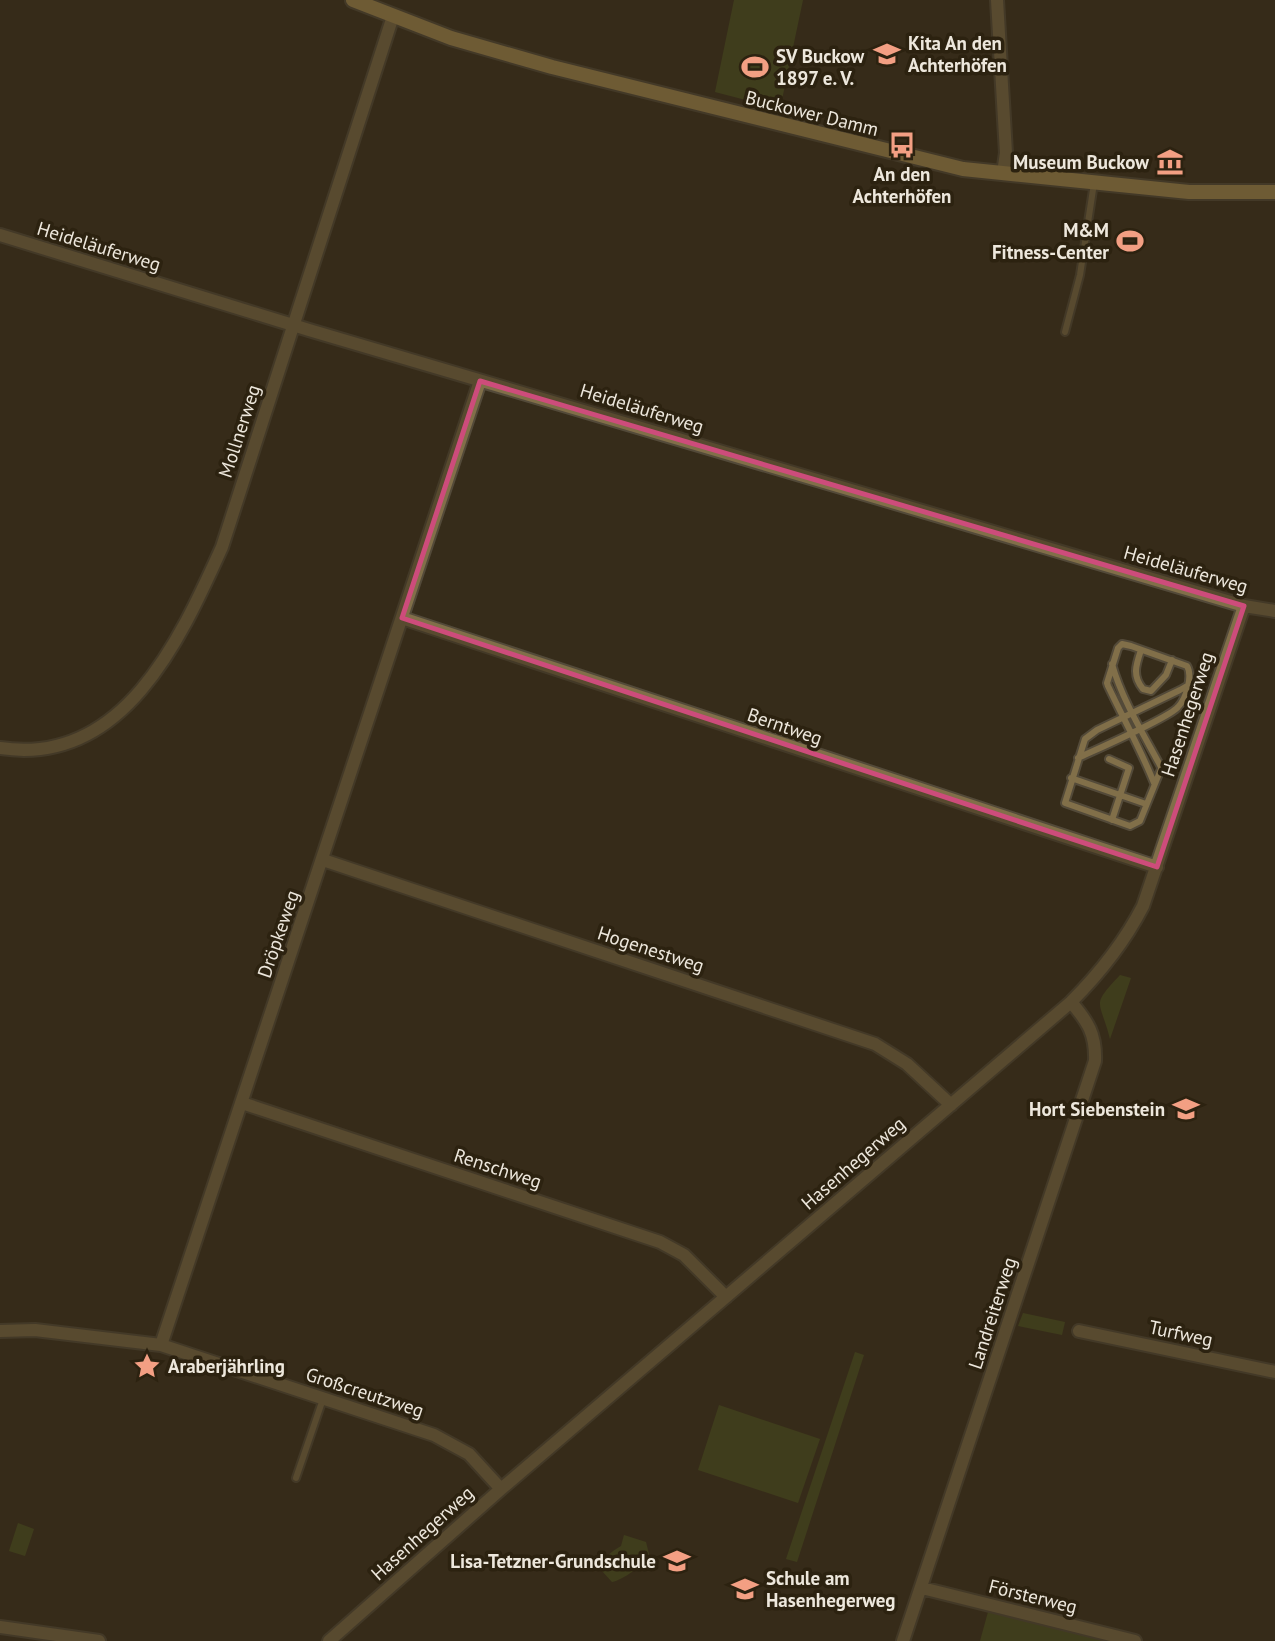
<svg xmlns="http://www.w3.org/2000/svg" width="1275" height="1641" viewBox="0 0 1275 1641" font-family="'PT Sans',sans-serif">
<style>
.green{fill:#4a531f}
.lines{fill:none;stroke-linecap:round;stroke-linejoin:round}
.lane-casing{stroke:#534a39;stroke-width:10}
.street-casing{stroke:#534a39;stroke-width:16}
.secondary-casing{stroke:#534a39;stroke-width:18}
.lane{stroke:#816f49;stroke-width:6}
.street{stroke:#816f49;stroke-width:12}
.secondary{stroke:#b19456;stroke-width:14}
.marked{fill:none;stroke:#cd4c7b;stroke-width:5;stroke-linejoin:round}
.labels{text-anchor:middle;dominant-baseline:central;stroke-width:7;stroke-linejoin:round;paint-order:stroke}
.poi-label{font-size:19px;font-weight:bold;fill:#ede7dc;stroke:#2c2210;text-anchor:start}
.street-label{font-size:19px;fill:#ede7dc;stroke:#2c2210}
</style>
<rect width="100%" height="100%" fill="#362c1a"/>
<path class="green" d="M734,0H803L780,109L715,92Z
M1120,975L1131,978L1110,1039C1100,999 1090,1007 1120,975Z
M1023,1313L1065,1322L1062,1335L1018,1326Z
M855,1352L864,1355L797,1562L786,1559Z
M719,1405L820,1439L798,1503L698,1470Z
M18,1523L34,1529L25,1556L9,1551Z
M624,1535L646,1542L649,1554C644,1565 623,1580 612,1582L602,1571C602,1558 611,1552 621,1546Z
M988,1612L1104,1641H980Z"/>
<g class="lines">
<g class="lane-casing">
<path id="lane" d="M1065,332L1080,275L1094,183
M1141,650C1136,665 1132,676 1143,689L1151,691L1166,675L1172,660
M1112,664C1122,700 1144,735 1161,767V769L1140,821L1130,826L1065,803L1085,739L1097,730L1180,690L1187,686
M1078,758C1095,750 1169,718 1178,707C1186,699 1193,676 1187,666L1131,646L1122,644L1118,648L1107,683L1108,686C1123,718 1141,750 1154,783
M1109,759L1129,768L1112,820
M1071,778L1146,804
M296,1478L323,1399"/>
</g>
<g class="street-casing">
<path id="street" d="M997,0L1006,153L1003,173
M0,235L309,330L1244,606L1275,611
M402,618L1157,867
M0,748C123,767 180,640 222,547L393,16
M323,860L875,1044L907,1064L951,1105
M242,1103L660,1242L684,1255L726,1297
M0,1331L35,1330L161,1345L480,381
M1079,1331L1275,1372
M161,1345L434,1435L469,1454L501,1489
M922,1588L1135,1641
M0,1627L99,1641
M329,1641L501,1489L1071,1002C1101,972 1124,943 1143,906L1244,606
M903,1641L1095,1061C1096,1034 1088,1022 1071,1002"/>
</g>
<g class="secondary-casing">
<path id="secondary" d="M353,0L451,38L552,67L963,169L1189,192H1275"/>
</g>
<use href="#lane" class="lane"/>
<use href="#street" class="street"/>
<use href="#secondary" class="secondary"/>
</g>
<path d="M0 0H1275V1641H0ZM480,381L1244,606L1157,867L402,618Z" fill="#362c1a" fill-opacity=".55" fill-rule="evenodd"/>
<path class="marked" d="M480,381L1244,606L1157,867L402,618Z"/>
<defs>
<g id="school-bare" transform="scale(2.1)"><path d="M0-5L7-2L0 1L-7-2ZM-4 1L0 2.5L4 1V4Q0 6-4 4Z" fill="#f39f83" stroke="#2c2210" stroke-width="2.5" paint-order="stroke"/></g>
<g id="stadium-bare" transform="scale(2.1)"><path d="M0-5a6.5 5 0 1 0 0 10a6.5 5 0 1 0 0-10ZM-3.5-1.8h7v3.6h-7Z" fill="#f39f83" stroke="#2c2210" stroke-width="2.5" paint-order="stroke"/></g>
<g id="bus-bare" transform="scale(2.1)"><path d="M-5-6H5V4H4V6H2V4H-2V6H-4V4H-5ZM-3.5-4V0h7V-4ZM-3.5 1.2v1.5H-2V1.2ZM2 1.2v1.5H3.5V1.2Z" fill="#f39f83" stroke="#2c2210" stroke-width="2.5" paint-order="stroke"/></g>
<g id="museum-bare" transform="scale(2.1)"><path d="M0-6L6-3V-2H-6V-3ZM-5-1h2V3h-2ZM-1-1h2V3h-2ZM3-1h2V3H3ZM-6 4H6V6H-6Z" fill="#f39f83" stroke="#2c2210" stroke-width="2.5" paint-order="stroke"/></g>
<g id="sight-bare" transform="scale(2.1)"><path d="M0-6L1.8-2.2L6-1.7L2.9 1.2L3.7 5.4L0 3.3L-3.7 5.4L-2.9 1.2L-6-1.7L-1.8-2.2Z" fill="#f39f83" stroke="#2c2210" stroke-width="2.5" paint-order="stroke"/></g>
</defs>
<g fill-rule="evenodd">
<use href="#school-bare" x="887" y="54"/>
<use href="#stadium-bare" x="755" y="67"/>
<use href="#bus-bare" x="902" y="145"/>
<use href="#museum-bare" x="1170" y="162"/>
<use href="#stadium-bare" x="1130" y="241"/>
<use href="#school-bare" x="1186" y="1109"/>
<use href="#sight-bare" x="147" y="1366"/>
<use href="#school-bare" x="677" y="1561"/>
<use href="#school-bare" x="745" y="1589"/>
</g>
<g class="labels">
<g class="poi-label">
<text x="908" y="43">Kita An den<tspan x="908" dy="22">Achterhöfen</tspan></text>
<text x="776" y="56">SV Buckow<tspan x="776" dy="22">1897 e. V.</tspan></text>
<text x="1149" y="162" text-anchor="end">Museum Buckow</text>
<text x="902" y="174" text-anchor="middle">An den<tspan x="902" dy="22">Achterhöfen</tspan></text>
<text x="1109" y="230" text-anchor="end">M&amp;M<tspan x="1109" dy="22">Fitness-Center</tspan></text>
<text x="1165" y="1109" text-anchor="end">Hort Siebenstein</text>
<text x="168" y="1366">Araberjährling</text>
<text x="656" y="1561" text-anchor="end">Lisa-Tetzner-Grundschule</text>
<text x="766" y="1578">Schule am<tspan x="766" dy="22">Hasenhegerweg</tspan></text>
</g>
<g class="street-label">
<text transform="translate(812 113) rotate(14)">Buckower Damm</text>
<text transform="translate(99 246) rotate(17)">Heideläuferweg</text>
<text transform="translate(642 408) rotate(17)">Heideläuferweg</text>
<text transform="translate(239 431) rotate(-72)">Mollnerweg</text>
<text transform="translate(1186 569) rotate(16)">Heideläuferweg</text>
<text transform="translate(1187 714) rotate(-72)">Hasenhegerweg</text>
<text transform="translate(785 726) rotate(19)">Berntweg</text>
<text transform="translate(278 934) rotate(-71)">Dröpkeweg</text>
<text transform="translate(651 949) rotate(18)">Hogenestweg</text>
<text transform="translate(853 1163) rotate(-41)">Hasenhegerweg</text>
<text transform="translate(498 1168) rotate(18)">Renschweg</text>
<text transform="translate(992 1313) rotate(-72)">Landreiterweg</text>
<text transform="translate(1181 1333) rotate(12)">Turfweg</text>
<text transform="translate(365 1392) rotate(18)">Großcreutzweg</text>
<text transform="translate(422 1533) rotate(-42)">Hasenhegerweg</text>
<text transform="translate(1033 1596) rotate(14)">Försterweg</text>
</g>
</g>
</svg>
